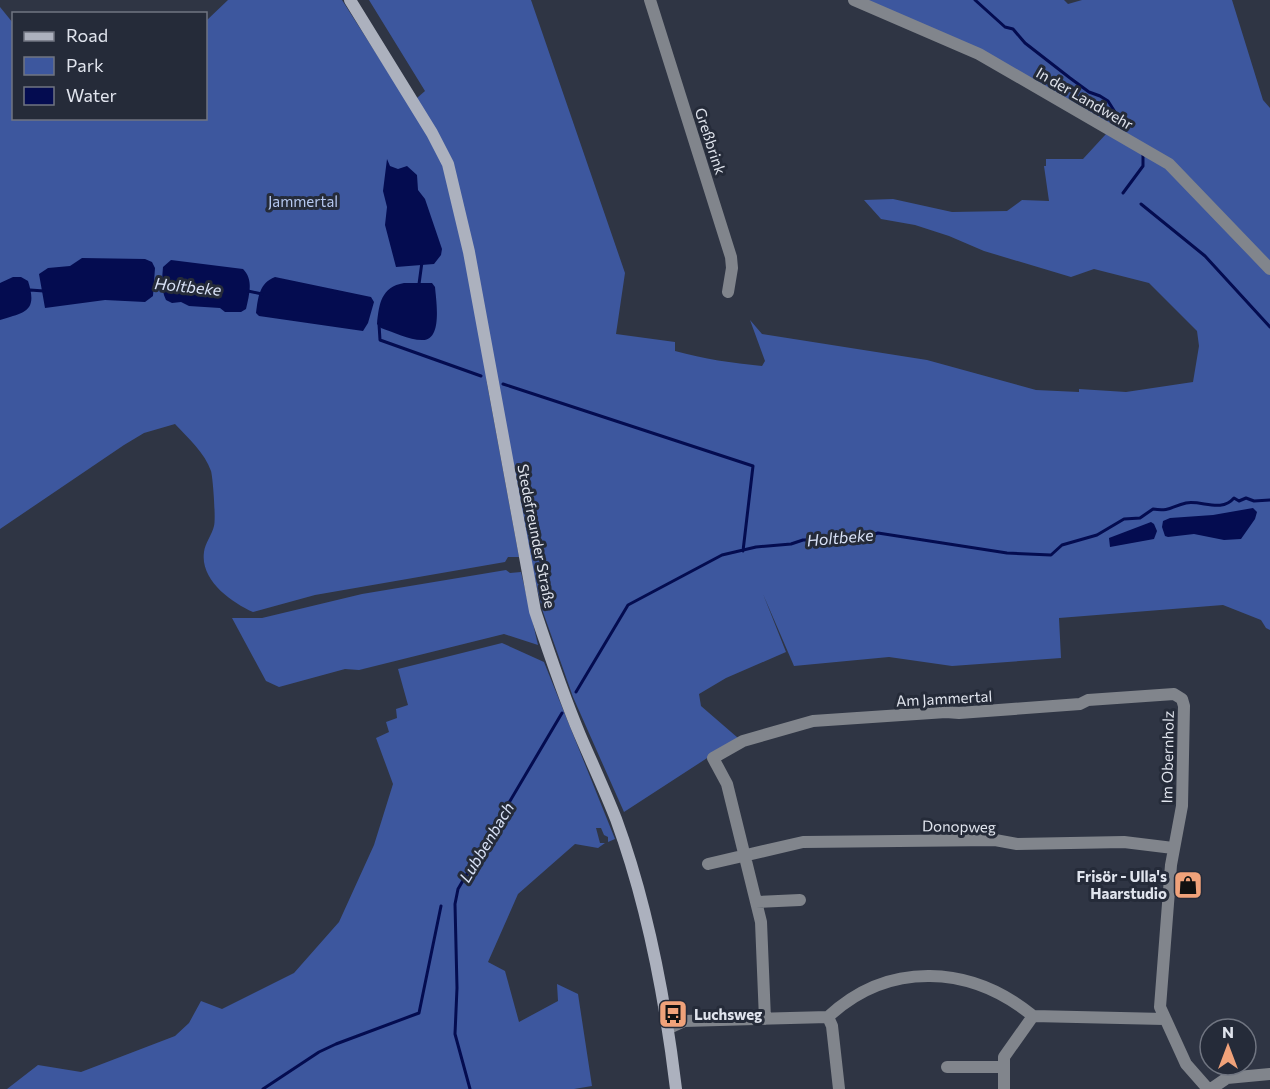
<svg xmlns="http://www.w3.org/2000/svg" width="1270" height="1089" viewBox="0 0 1270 1089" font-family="Commissioner,sans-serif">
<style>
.green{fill:#3d579e}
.water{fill:#040c50}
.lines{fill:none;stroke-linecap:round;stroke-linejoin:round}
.stream{stroke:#040c50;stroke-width:3}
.street{stroke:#81858c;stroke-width:12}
.secondary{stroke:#acb1be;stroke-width:12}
.labels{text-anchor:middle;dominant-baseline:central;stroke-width:6;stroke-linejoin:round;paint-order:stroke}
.street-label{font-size:15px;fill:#e0e4ed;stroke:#252b39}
.park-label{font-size:15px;fill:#b6c8f0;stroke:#252b39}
.poi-label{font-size:15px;font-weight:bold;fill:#e0e4ed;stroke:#252b39;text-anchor:end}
.water-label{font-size:16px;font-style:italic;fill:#dae3f8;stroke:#252b39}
</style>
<rect width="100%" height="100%" fill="#2f3544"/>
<path class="green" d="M228,0H342L409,105L425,91L369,0H531L625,273L616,334L675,342V351C704,359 732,363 762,366L765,361L750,320L762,334L927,360L1036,390L1079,392V389L1126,392L1193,382L1199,346L1197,331L1149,283L1094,269L1071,277L984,251L949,236L915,225L881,219L864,200L893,199L952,212L1007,211L1022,200L1049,201L1044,166H1046V159H1083L1106,134V125L863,0H1064L1068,4L1082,0H1232L1263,100L1270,108V630L1266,628L1261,620L1223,605L1059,618L1061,658L952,666L889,657L794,666L763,594L786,652L726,678L699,694L701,706L738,738L624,812L573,697L543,612L486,378L519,557H508L505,562L315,595L253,612C231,602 200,580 204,552C205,543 212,535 214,526C216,520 213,478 211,471C205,453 188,438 175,424L144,433L124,445L0,529V7L13,23L14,118H206V21Z
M506,570L510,573L521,572L538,645L504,634L359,670L345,669L279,687L266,681L232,618H262L362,594Z
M502,643L544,662L615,839L608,842V837L604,835L601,828H596L600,843H605L598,848L575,844L518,894L488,962L505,971L519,1022L558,1001L557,984L578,994L592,1086L574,1089H7L38,1065L81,1072L175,1036L189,1023L201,1001L222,1009L294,973L339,922L374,845L393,784L376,738L389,732L386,722L397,718L396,709L408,705L398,669Z"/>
<path class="water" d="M387,159L390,166L398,169L407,166L417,175L418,190L425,199L442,249L441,255L434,264L396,267L385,225L387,207L383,191Z
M82,258L145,259L152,262L155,268L153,296L145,302L105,300L45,308L39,274L48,268L70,266Z
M171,260L243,269C254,280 249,295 246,309L241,312H225L220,308L189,306L181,302L172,303L166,300C161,290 162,279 163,267Z
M13,277H21L28,281C38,312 25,312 0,320V283Z
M275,277L371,297L374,302L368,323L363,331L259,316L256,313C258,298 259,283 275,277Z
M404,283H432L435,287C436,300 443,341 422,340C409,340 393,332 381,328L377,324C379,304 381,287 404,283Z
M1253,508L1257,512L1255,519L1241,539L1224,540L1194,534L1168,537L1165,536L1162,527L1163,521L1170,518L1213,515Z
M1151,522L1154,524L1157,531L1154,539L1110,547L1109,538Z"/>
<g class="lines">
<path class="stream" d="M975,0L1005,27L1013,29L1025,43L1070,78L1089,92L1100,96L1108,101L1120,120
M1123,193L1143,166V154
M1141,204L1205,256L1270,327
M419,284L422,262
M28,291L30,290L44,291
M248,291L262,294
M379,324L380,340L481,376
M503,384L753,466L743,551
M576,692L628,605L722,555L756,547L791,544L803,540L860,539L878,533L1007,553L1051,555L1062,545L1097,535L1124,519L1140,518L1153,509C1170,512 1172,506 1186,503C1202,500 1221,513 1234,498L1239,501L1246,498L1254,501L1270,500
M263,1089L319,1052L336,1044L419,1013L441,906
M470,1089L455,1034L457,988L455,904L458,889L562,713"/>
<path class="street" d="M650,0L731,257L732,268L728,292
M854,0L979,54L1169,164L1270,269
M708,864L803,842L995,840L1017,844L1124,842L1173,848
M756,902L800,900
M1033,1016L1164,1019
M828,1017L832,1026L839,1089
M765,1019L761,922L727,784L713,758L743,741L813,721L946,712L959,713L1080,704L1088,700L1174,694L1182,699L1184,706L1182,806L1171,865L1160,1007L1186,1064L1208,1089
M669,1028L684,1021L828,1017C889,960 971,965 1033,1016
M947,1067H1004
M1004,1089V1057L1033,1016
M1211,1089L1227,1078L1270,1074"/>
<path class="secondary" d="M350,0L432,133L448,164L469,252L535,611C549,653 563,695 580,735C592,763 605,791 616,819C648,906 665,997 676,1089"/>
</g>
<defs>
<g id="shop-square" transform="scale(1.5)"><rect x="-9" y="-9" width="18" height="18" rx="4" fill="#f0a27a" stroke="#252b39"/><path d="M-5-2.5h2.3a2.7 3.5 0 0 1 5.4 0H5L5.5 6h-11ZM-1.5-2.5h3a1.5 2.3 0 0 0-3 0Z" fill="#111"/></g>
<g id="bus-square" transform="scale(1.5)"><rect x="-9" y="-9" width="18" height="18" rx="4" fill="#f0a27a" stroke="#252b39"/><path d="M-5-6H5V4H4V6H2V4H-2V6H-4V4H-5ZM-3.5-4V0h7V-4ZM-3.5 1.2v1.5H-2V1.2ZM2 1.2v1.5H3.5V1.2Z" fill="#111"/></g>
</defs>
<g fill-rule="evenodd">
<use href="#shop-square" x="1188" y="885"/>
<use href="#bus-square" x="673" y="1014"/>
</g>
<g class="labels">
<g class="street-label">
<text transform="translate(1085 98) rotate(30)">In der Landwehr</text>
<text transform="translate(711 141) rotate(72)">Greßbrink</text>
<text transform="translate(537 536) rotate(79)">Stedefreunder Straße</text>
<text transform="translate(944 698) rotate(-3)">Am Jammertal</text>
<text transform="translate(1167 757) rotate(-89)">Im Obernholz</text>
<text transform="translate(959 826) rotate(1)">Donopweg</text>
</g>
<g class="park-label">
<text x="303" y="201">Jammertal</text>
</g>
<g class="poi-label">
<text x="1167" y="876">Frisör - Ulla's<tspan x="1167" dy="17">Haarstudio</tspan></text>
<text x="694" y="1014" text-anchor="start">Luchsweg</text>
</g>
<g class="water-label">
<text transform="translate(188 286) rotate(6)">Holtbeke</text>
<text transform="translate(840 537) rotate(-5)">Holtbeke</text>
<text transform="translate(486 842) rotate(-59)">Lubbenbach</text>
</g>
</g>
<rect x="12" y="12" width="195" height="108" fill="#252b39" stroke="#707581" stroke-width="1.5"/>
<rect x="24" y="32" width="30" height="9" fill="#acb1be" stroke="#707581" stroke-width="1.5"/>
<text x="66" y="42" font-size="18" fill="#e0e4ed">Road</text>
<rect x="24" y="57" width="30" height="18" fill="#3d579e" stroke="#707581" stroke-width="1.5"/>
<text x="66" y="72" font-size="18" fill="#e0e4ed">Park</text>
<rect x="24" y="87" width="30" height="18" fill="#040c50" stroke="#707581" stroke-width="1.5"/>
<text x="66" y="102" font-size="18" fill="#e0e4ed">Water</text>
<g transform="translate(1228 1047)"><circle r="28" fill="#252b39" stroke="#707581" stroke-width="1.5"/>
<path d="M0-4.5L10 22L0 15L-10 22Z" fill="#f0a27a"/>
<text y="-9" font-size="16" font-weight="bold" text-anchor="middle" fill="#e0e4ed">N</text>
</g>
</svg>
